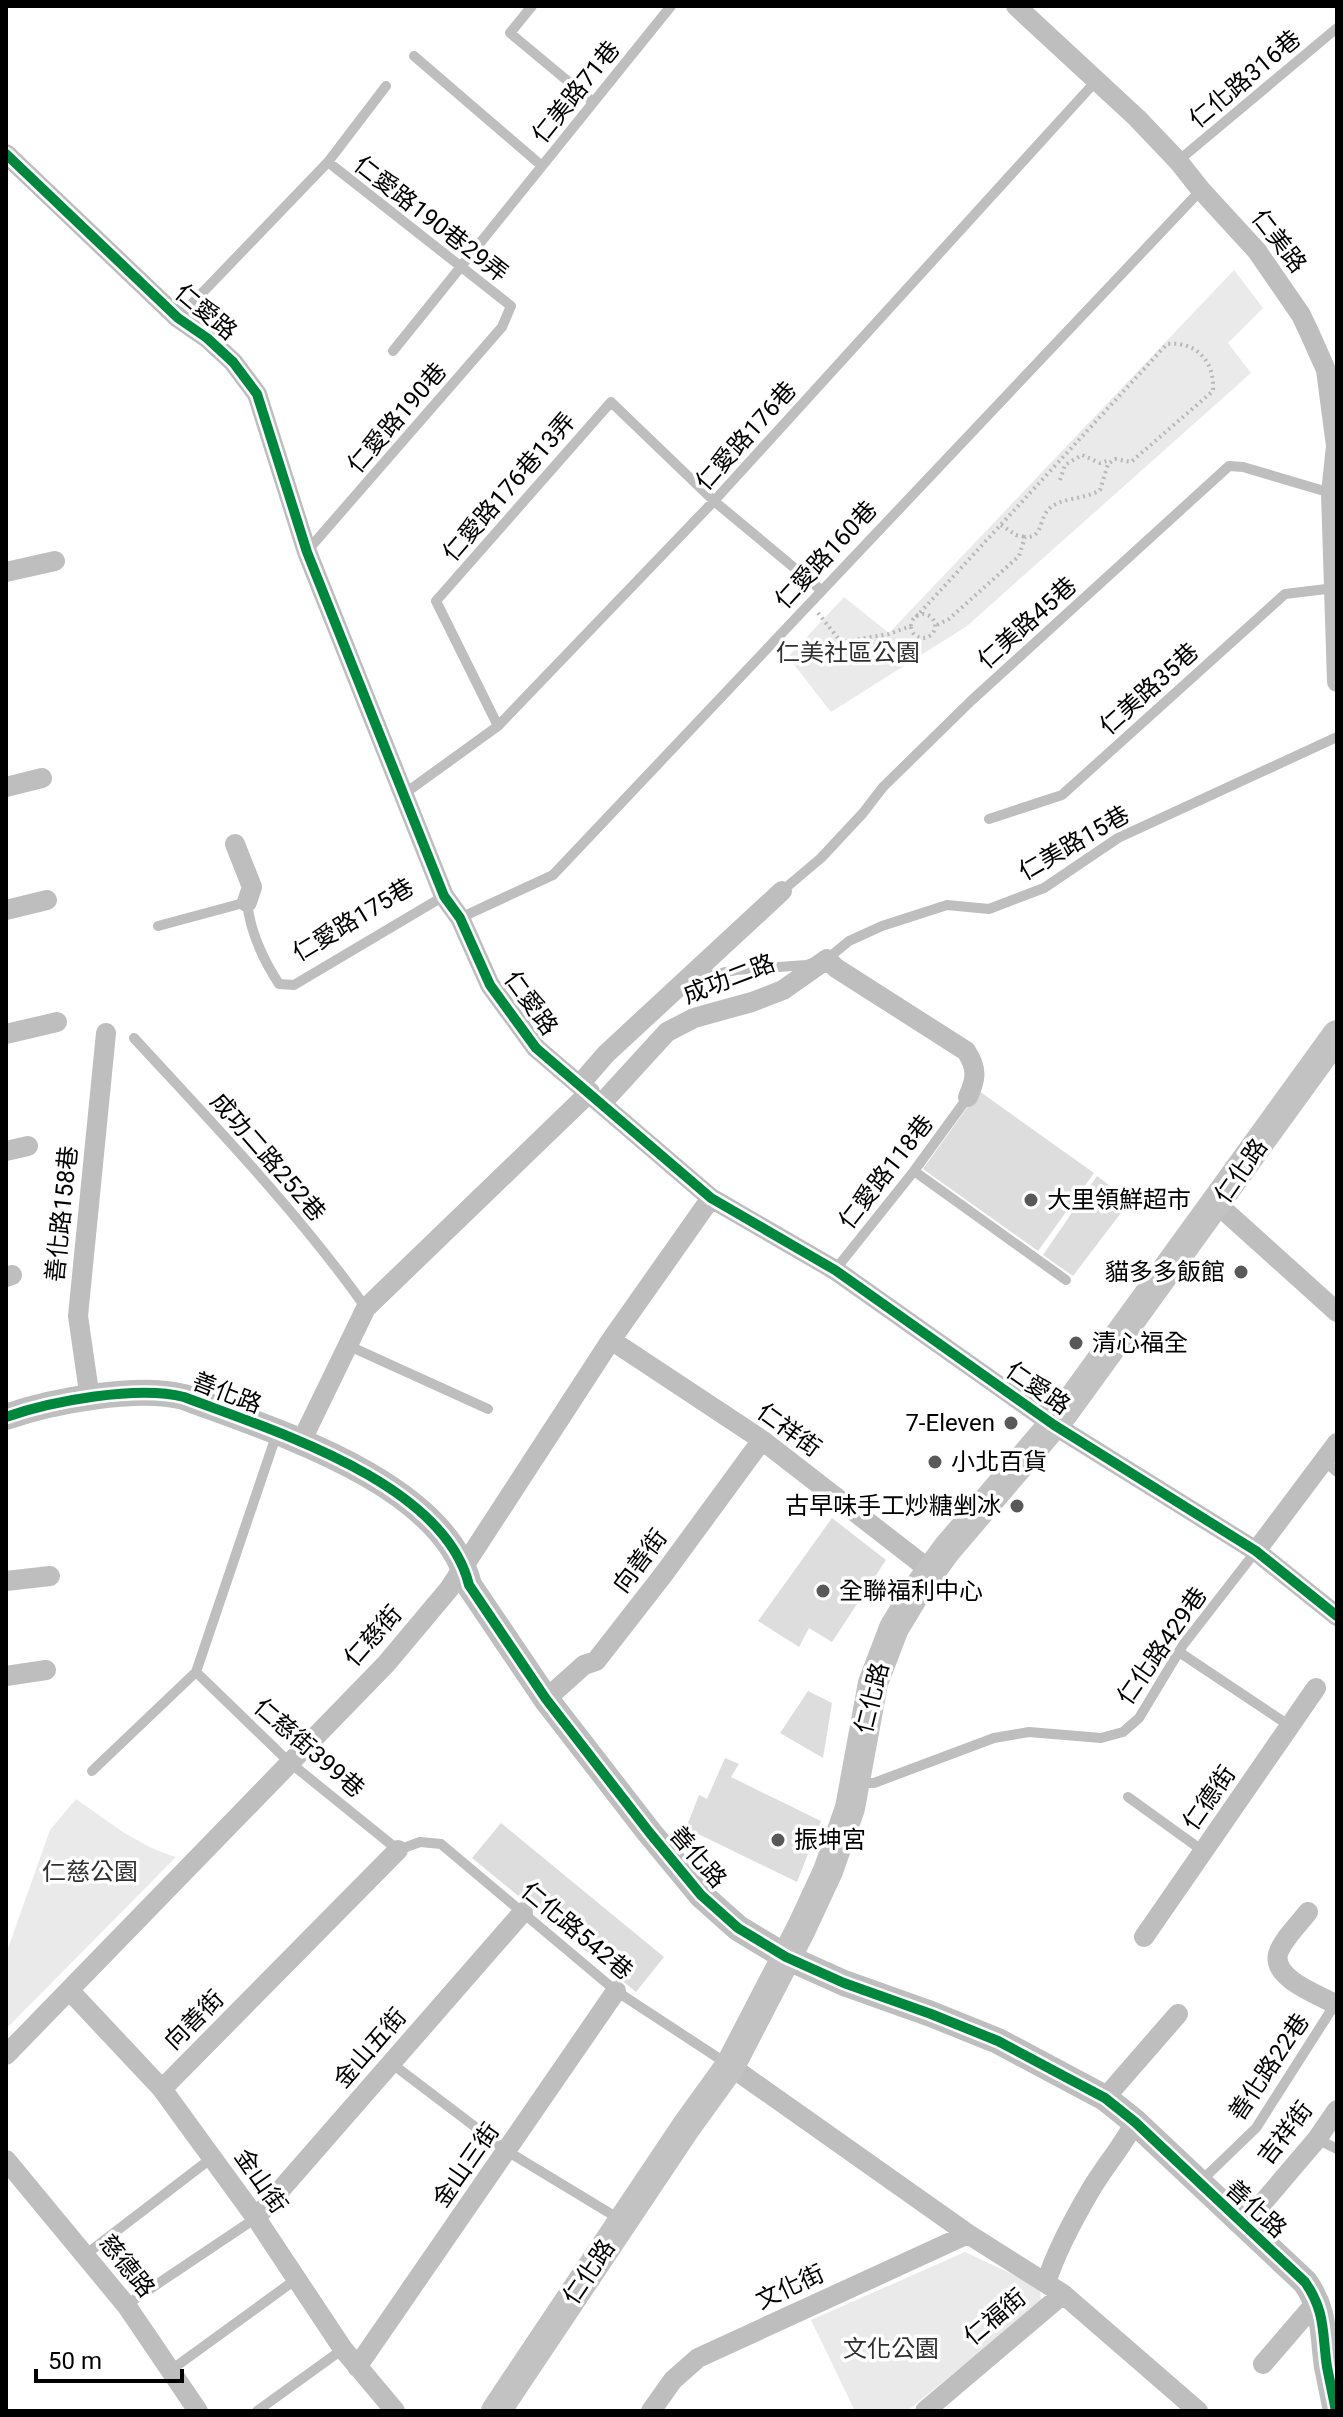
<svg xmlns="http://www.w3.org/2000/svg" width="1343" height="2417" viewBox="0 0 1343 2417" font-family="Roboto,'Noto Sans TC',sans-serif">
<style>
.green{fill:#eaeaea}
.building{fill:#ddd}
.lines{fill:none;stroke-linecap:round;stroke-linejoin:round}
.path{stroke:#b8b8b8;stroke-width:4;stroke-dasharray:2 4;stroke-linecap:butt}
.service{stroke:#bebebe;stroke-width:10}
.minor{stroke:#bebebe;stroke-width:20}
.tertiary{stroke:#bebebe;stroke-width:26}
.secondary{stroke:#c2c2c2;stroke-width:30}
.cycleway-casing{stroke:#fff;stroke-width:15}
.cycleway{stroke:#00873e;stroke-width:10}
.poi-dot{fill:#595959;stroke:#fff;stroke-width:3}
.labels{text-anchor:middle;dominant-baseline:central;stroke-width:7;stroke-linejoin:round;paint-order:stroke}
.street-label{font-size:24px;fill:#000;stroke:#fff}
.park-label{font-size:24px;fill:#303030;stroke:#fff}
.poi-label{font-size:24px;fill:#000;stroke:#fff;text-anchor:start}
</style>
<rect width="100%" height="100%" fill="#fff"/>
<path class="green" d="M1234,270L1263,308L1228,343L1251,373L967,626L831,712L788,657L844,597L889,633Z
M76,1799C108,1821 138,1846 176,1857L6,2029V1954L50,1830Z
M965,2252L1040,2287L1041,2302L907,2411H855L811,2320Z"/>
<path class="building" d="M979,1091L1094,1173L1038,1251L923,1169Z
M1097,1176L1130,1201L1073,1276L1043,1255Z
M832,1518L886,1560L832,1642L809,1628L799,1647L758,1621Z
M808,1691L832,1703L823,1758L780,1733Z
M725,1758L739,1764L731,1777L821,1821L797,1882L686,1828L699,1795L707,1799Z
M501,1823L664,1957L636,1992L472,1858Z"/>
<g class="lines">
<path class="path" d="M1060,480L1065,465L1082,455L1100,463L1110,460
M1001,525L1016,535L1025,537
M818,613L841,642L889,634L911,626
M911 626a12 12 0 1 1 24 0a12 12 0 1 1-24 0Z
M916,617L1167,344C1196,341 1215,361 1213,391L1131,462L1115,459L1108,464L1100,490C1085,500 1058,497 1047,511C1039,522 1042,538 1025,537L1019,556L949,619L935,626"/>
<path class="service" d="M532,6L510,33L593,102
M414,56L542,166
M1178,161L1337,28
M178,318L328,162L386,86
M393,351L671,6
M308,550L502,327L511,306L328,162
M498,726L436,601L611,402L714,501L821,590
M404,794L498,726L714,501L1096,81
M989,819L1062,795L1285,594L1335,588
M782,891L821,858L863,813L883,787L972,700L1229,466L1243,467L1331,493
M460,918L553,875L1201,190
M158,926L247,902C250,931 264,961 279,984L294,985L444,896
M691,979L736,970L806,965L827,959L849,941L882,926L947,905L989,909L1044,888L1118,838L1337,737
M134,1038C214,1125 297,1211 366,1308
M914,1171L1066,1280
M835,1270L914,1171L968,1097
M347,1345L488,1409
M277,1433L196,1672L288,1761L398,1850L420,1842L441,1844L616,1991L729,2065
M1324,1461L1337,1472
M1179,1652L1290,1726
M92,1771L196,1672
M857,1783H874L994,1738L1029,1732L1101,1738L1123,1732L1139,1718L1183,1645L1256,1551
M1128,1797L1203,1851
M391,2063L507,2151L621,2220
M1317,2139L1337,2149
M1200,2182L1256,2128L1335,2004
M85,2255L213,2157
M126,2305L256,2218
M171,2370L295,2280
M257,2411L343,2349"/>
<path class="minor" d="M1016,6L1137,118L1178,161L1201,190L1257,251L1301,315L1310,334L1326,370L1336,446L1331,493L1337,682
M6,154L178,318L207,338L233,362L257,394L307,552L444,896L460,918L490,985L536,1048L711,1198L835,1270L1054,1425L1256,1551L1337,1616
M6,572L55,561
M6,787L42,778
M235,844L252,887L247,902
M6,910L47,900
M6,1034L57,1022
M580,1084L606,1054L782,891
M602,1103L667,1032L694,1018L752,1002L783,990L827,959L836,968L966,1051C978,1069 976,1079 968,1097
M6,1151L28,1146
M1217,1204L1337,1312
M6,1277L12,1275
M611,1340L762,1440L931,1571
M90,1399L78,1316L106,1033
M301,1442L366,1308L590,1092
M1256,1551L1337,1443
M6,1581L50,1576
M6,1676L46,1670
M546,1699L584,1665L596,1661L663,1575L762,1440
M1308,1912C1299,1924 1282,1940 1278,1954C1272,1979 1320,1995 1337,2005
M1144,1937L1316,1688
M70,1991L162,2089L256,2218L343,2349L395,2411
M6,2055L386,1664L449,1589L611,1340L711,1198
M730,2066L968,2234L1063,2294L1198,2411
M162,2089L398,1850
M1105,2098L1178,2014
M6,2160L126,2305L198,2411
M256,2218L523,1912
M1243,2226L1317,2139L1337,2110
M1046,2283C1056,2251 1073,2220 1090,2191C1104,2167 1122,2147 1135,2122
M1263,2364L1318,2300
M357,2367L616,1991
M651,2411L673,2380L698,2358L968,2234
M925,2411L1063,2294"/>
<path class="tertiary" d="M6,1417C51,1401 138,1385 184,1397C271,1430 444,1482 469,1585L546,1699L649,1832L701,1895L738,1928L786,1957L844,1983L931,2014L998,2041L1105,2098L1135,2122L1305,2282C1326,2312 1322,2333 1327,2367C1330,2382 1333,2396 1336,2411"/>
<path class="secondary" d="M496,2411L686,2127L730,2066L801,1929L828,1871L850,1808L873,1683L894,1628L917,1590L947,1549L1064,1412L1337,1035"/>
<g class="cycleway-casing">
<path id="cycleway" d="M6,154L178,318L207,338L233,362L257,394L307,552L444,896L460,918L490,985L536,1048L711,1198L835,1270L1054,1425L1256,1551L1337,1616
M6,1417C51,1401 138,1385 184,1397C271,1430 444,1482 469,1585L546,1699L649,1832L701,1895L738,1928L786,1957L844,1983L931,2014L998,2041L1105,2098L1135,2122L1305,2282C1326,2312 1322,2333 1327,2367C1330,2382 1333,2396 1336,2411"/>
</g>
<use href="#cycleway" class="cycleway"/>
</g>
<g class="poi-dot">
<circle cx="1031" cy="1200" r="8"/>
<circle cx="1241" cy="1272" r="8"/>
<circle cx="1076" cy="1343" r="8"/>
<circle cx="1011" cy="1423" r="8"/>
<circle cx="935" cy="1462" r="8"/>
<circle cx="1017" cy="1506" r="8"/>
<circle cx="823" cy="1591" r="8"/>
<circle cx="778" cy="1840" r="8"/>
</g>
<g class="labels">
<g class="street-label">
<text transform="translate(1245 79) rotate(-40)">仁化路316巷</text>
<text transform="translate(576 92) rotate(-51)">仁美路71巷</text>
<text transform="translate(431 219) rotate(38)">仁愛路190巷29弄</text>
<text transform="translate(1279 241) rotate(52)">仁美路</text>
<text transform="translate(206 312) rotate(40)">仁愛路</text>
<text transform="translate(397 418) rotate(-49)">仁愛路190巷</text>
<text transform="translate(746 436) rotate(-48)">仁愛路176巷</text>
<text transform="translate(509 487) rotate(-49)">仁愛路176巷13弄</text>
<text transform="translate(826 555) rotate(-47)">仁愛路160巷</text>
<text transform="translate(1027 623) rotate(-42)">仁美路45巷</text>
<text transform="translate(1149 689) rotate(-42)">仁美路35巷</text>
<text transform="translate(1074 843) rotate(-30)">仁美路15巷</text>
<text transform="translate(353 920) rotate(-31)">仁愛路175巷</text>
<text transform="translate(729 979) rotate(-21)">成功二路</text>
<text transform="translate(531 1003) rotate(54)">仁愛路</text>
<text transform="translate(268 1157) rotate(49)">成功二路252巷</text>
<text transform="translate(1241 1171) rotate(-55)">仁化路</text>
<text transform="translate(886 1172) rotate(-52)">仁愛路118巷</text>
<text transform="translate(62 1214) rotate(-84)">善化路158巷</text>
<text transform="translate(1038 1388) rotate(35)">仁愛路</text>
<text transform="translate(227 1393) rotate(21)">善化路</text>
<text transform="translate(789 1430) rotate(36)">仁祥街</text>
<text transform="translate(640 1561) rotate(-53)">向善街</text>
<text transform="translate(373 1636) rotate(-48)">仁慈街</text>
<text transform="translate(1162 1646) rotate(-55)">仁化路429巷</text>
<text transform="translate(872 1698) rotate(-76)">仁化路</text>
<text transform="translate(309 1748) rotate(41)">仁慈街399巷</text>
<text transform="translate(1209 1798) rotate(-55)">仁德街</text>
<text transform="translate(698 1857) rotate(49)">善化路</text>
<text transform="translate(577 1931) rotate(40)">仁化路542巷</text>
<text transform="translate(194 2020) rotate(-45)">向善街</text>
<text transform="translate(370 2048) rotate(-49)">金山五街</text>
<text transform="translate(1269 2067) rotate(-56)">善化路22巷</text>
<text transform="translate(1285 2133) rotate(-52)">吉祥街</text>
<text transform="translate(466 2165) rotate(-55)">金山三街</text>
<text transform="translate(261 2181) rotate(55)">金山街</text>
<text transform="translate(1256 2209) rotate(42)">善化路</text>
<text transform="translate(127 2266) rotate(51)">慈德路</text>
<text transform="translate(589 2272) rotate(-56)">仁化路</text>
<text transform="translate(790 2287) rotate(-25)">文化街</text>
<text transform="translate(995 2317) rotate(-40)">仁福街</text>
</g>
<g class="park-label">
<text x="848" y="653">仁美社區公園</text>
<text x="90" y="1872">仁慈公園</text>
<text x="891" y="2349">文化公園</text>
</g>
<g class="poi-label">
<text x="1047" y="1200">大里領鮮超市</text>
<text x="1225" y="1272" text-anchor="end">貓多多飯館</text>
<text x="1092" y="1343">清心福全</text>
<text x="995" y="1423" text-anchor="end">7-Eleven</text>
<text x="951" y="1462">小北百貨</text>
<text x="1001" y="1506" text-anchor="end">古早味手工炒糖剉冰</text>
<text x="839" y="1591">全聯福利中心</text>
<text x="794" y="1840">振坤宮</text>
</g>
</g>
<rect width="1343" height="2417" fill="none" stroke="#000000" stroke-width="16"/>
<path d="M36 2369v12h146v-12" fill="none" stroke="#000000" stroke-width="4"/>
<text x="48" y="2369" font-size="24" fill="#000000" stroke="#ffffff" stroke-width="6" paint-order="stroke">50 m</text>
</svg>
